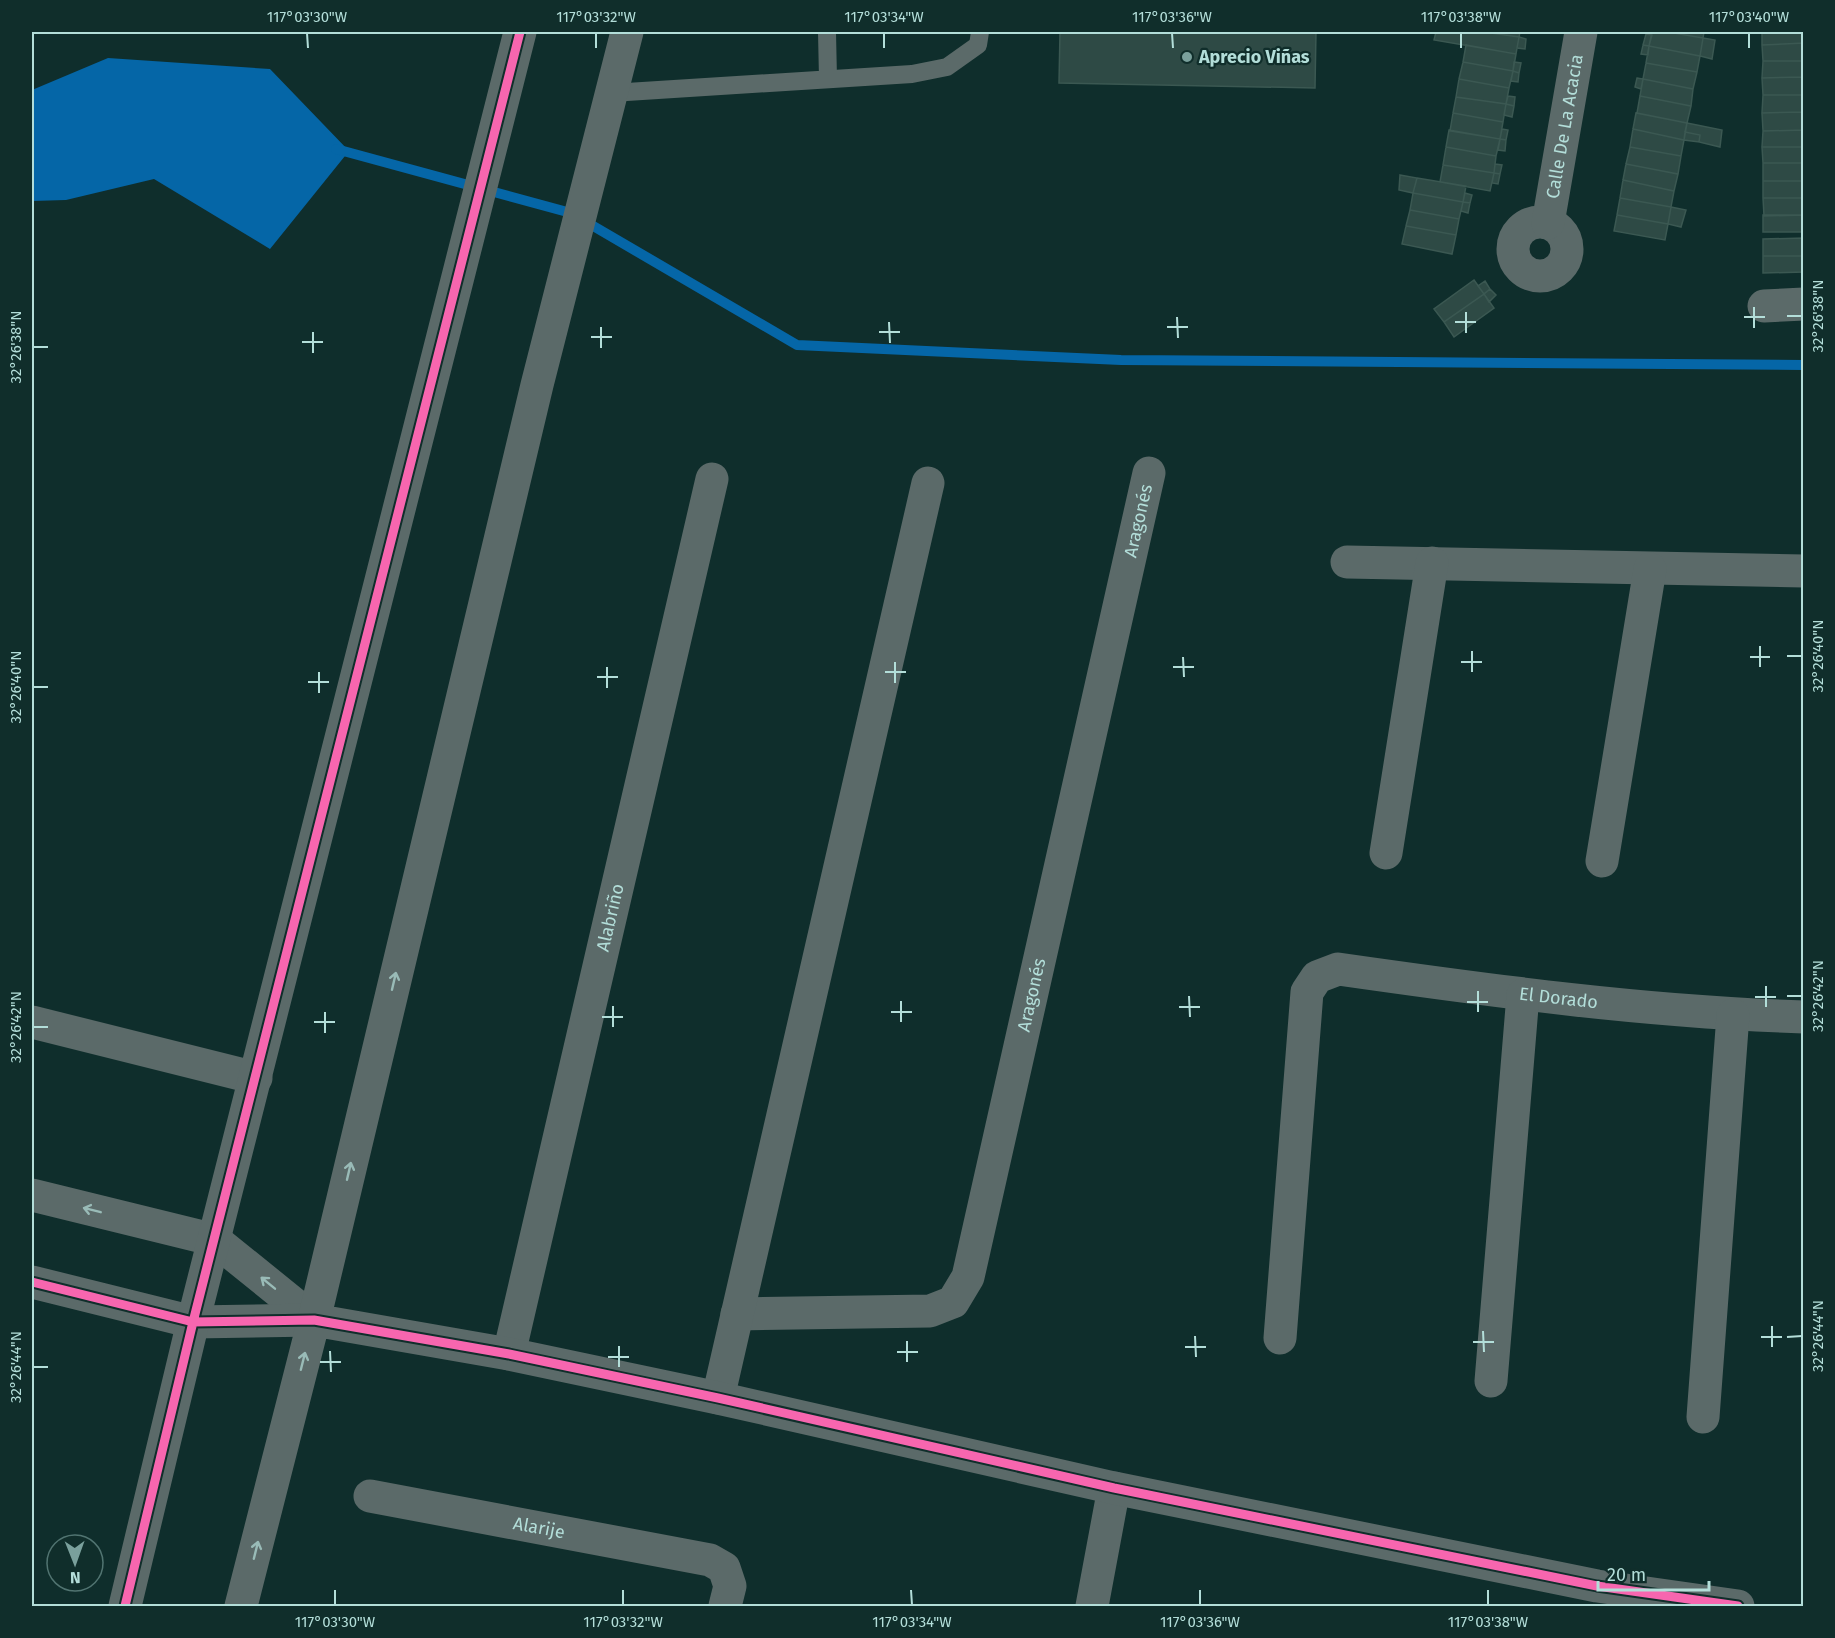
<svg xmlns="http://www.w3.org/2000/svg" width="1835" height="1638" viewBox="0 0 1835 1638" font-family="'Fira Sans',sans-serif">
<style>
.water{fill:#0566a7}
.lines{fill:none;stroke-linecap:round;stroke-linejoin:round}
.stream{stroke:#0566a7;stroke-width:10}
.building{fill:#2e4a45;stroke:#3b5852;stroke-width:1.5}
.service{stroke:#5b6a69;stroke-width:18}
.minor{stroke:#5b6a69;stroke-width:33}
.tertiary{stroke:#5b6a69;stroke-width:33}
.cycleway-casing{stroke:#102e2b;stroke-width:13}
.cycleway{stroke:#f766af;stroke-width:9}
.oneway{stroke:#99bbb7}
.ticks{fill:none;stroke:#b3ded9;stroke-width:2}
.poi-dot{fill:#7aa09c;stroke:#102e2b;stroke-width:2}
.labels{text-anchor:middle;dominant-baseline:central;stroke-width:4.5;stroke-linejoin:round;paint-order:stroke}
.poi-label{font-size:18px;font-weight:bold;fill:#b3ded9;stroke:#102e2b;text-anchor:start}
.street-label{font-size:18px;fill:#b3ded9;stroke:#102e2b}
.neatline{fill:none;stroke:#b3ded9;stroke-width:2}
.ticks-label{font-size:15px;text-anchor:middle;fill:#b3ded9}
</style>
<rect width="100%" height="100%" fill="#0f2e2c"/>
<path class="water" d="M108,58L270,69L349,151L270,249L154,179L66,200L32,201V90Z"/>
<g class="lines">
<path class="stream" d="M336,149L571,213L797,345L1121,360L1804,365"/>
</g>
<path class="building" d="M1060,32H1316L1315,88L1059,83Z
M1436,32H1484L1519,37L1516,54L1434,40Z
M1484,32H1520L1519,37Z
M1652,32H1668L1703,38L1700,56L1649,46Z
M1668,32H1704L1703,38Z
M1762,32H1804V43L1762,45Z
M1646,34L1652,35L1649,46L1643,45Z
M1519,37L1526,39L1525,49L1517,48Z
M1703,38L1715,40L1712,59L1700,56Z
M1804,43V61H1763L1762,45Z
M1466,45L1516,54L1513,71L1463,62Z
M1643,45L1649,46L1648,55L1641,54Z
M1649,46L1700,56L1697,72L1646,63Z
M1763,61H1804V77L1762,78Z
M1463,62L1513,71L1509,88L1459,79Z
M1514,62L1521,63L1519,73L1513,71Z
M1646,63L1697,72L1693,89L1643,79Z
M1513,71L1519,73L1518,82L1511,81Z
M1804,77V95H1763L1762,78Z
M1637,78L1643,79L1641,89L1635,87Z
M1459,79L1509,88L1506,104L1456,97Z
M1643,79L1693,89L1691,106L1640,96Z
M1763,95H1804V112L1762,113Z
M1508,96L1515,97L1514,106L1506,104Z
M1640,96L1691,106L1687,123L1637,113Z
M1456,97L1506,104L1503,122L1453,113Z
M1506,104L1514,106L1512,117L1504,115Z
M1804,112V130L1763,131L1762,113Z
M1453,113L1503,122L1500,139L1450,131Z
M1636,113L1687,123L1684,140L1633,129Z
M1687,123L1722,130L1720,147L1699,142L1700,135L1685,132Z
M1502,129L1508,130L1506,140L1500,139Z
M1633,129L1684,140L1681,156L1630,147Z
M1449,130L1500,139L1496,156L1446,147Z
M1804,130V147H1762L1763,131Z
M1685,132L1700,135L1699,142L1684,140Z
M1500,139L1506,140L1505,151L1498,150Z
M1446,147L1496,156L1494,173L1443,165Z
M1630,147L1681,156L1678,174L1626,164Z
M1762,147H1804V163H1763Z
M1763,163H1804V181H1763Z
M1495,164L1502,165L1500,174L1494,173Z
M1626,164L1678,174L1674,191L1623,180Z
M1443,165L1494,173L1490,191L1440,182Z
M1494,173L1500,174L1498,184L1492,183Z
M1400,175L1417,178L1413,193L1399,190Z
M1417,178L1466,186L1463,202L1413,193Z
M1623,180L1674,191L1671,207L1620,198Z
M1763,181H1804V198H1763Z
M1413,193L1463,202L1459,219L1410,210Z
M1465,193L1472,195L1470,203L1463,202Z
M1620,198L1671,207L1668,224L1617,215Z
M1763,198H1804V215L1764,216Z
M1463,202L1470,203L1468,213L1461,211Z
M1671,207L1686,210L1681,227L1668,224Z
M1410,210L1459,219L1456,235L1406,226Z
M1617,215L1668,224L1665,240L1614,231Z
M1763,215H1804V232H1763Z
M1406,226L1456,235L1452,254L1402,244Z
M1804,238V256H1763V239Z
M1763,256H1804V272L1763,273Z
M1474,280L1484,294L1444,322L1434,309Z
M1485,281L1490,289L1484,294L1478,286Z
M1490,289L1496,295L1489,302L1484,294Z
M1484,294L1494,308L1454,337L1444,322Z"/>
<g class="lines">
<path class="service" d="M827,32L828,79
M611,93L912,74L947,67L978,45L980,32"/>
<g class="minor">
<circle cx="1540" cy="249" r="27"/>
<path id="s1" d="M1548,223L1581,32"/>
<path d="M1764,306L1804,304"/>
<path d="M1347,562L1804,571"/>
<path d="M1386,853L1432,563"/>
<path d="M1602,861L1650,569"/>
<path d="M32,1022L256,1078"/>
<path d="M32,1195L215,1240L314,1320"/>
<path d="M32,1282L193,1322L314,1320"/>
<path id="s2" d="M737,1314L930,1311L953,1302L968,1277L1149,473"/>
<path id="s3" d="M1280,1338L1307,992L1317,977L1338,969C1492,991 1647,1012 1804,1017"/>
<path id="s4" d="M509,1354L712,479"/>
<path d="M1491,1381L1523,995"/>
<path d="M718,1398L928,483"/>
<path d="M1703,1417L1733,1015"/>
<path id="s5" d="M370,1496L710,1560L724,1568L730,1586L725,1606"/>
<path d="M1092,1606L1114,1488"/>
</g>
<path class="tertiary" d="M314,1320L509,1354L718,1398L1114,1488L1597,1586L1738,1606
M125,1606L193,1322L520,32
M241,1606L314,1320L537,385L627,32"/>
<g class="cycleway-casing">
<path id="cycleway" d="M32,1282L193,1322L314,1320L509,1354L718,1398L1114,1488L1597,1586L1738,1606
M125,1606L193,1322L520,32"/>
</g>
<use href="#cycleway" class="cycleway"/>
</g>
<defs><path id="oneway-shaft" d="M-6 0H5M1.5-3L5.5 0L1.5 3" fill="none" stroke-width="1.6" stroke-linecap="round" stroke-linejoin="round" transform="scale(1.5)"/></defs>
<g class="oneway">
<use href="#oneway-shaft" transform="translate(394 981) rotate(-77)"/>
<use href="#oneway-shaft" transform="translate(349 1171) rotate(-77)"/>
<use href="#oneway-shaft" transform="translate(92 1210) rotate(-166)"/>
<use href="#oneway-shaft" transform="translate(268 1283) rotate(-141)"/>
<use href="#oneway-shaft" transform="translate(303 1361) rotate(-76)"/>
<use href="#oneway-shaft" transform="translate(256 1550) rotate(-76)"/>
</g>
<path class="ticks" d="M307,33L308,48M596,33V48M884,33V48M1172,33L1173,48M1461,33V48M1749,33V48M1754,307V328M1466,312V333M1787,316H1802M1177,317L1178,338M1744,317H1765M889,322L890,343M1455,322H1476M601,327V348M1167,327H1188M313,332V353M879,332H900M591,337H612M302,342H323M33,347H48M1760,646V667M1472,651V672M1787,656H1802M1183,657L1184,677M1750,657H1770M895,662V683M1461,662H1482M607,667V688M1173,667H1194M319,672V693M885,672H906M597,677H618M308,682H329M33,687H48M1766,986V1007M1478,991V1012M1189,996L1190,1017M1787,996H1802M1755,997H1776M901,1001V1022M1467,1002H1488M613,1006V1027M1179,1007H1200M325,1012V1033M891,1012H912M602,1017H623M314,1022H335M33,1027H48M1772,1326V1347M1483,1331L1484,1352M1195,1336L1196,1357M1761,1337H1782M1787,1337L1802,1336M907,1341V1362M1473,1342H1494M619,1346V1367M1185,1347H1206M330,1351L331,1372M897,1352H918M608,1357H629M320,1362H341M33,1367H48M335,1590V1605M623,1590V1605M911,1590L912,1605M1200,1590V1605M1488,1590V1605"/>
<circle class="poi-dot" cx="1187" cy="57" r="6"/>
<g class="labels">
<g class="poi-label">
<text x="1199" y="57">Aprecio Viñas</text>
</g>
<g class="street-label">
<text stroke="none"><textPath href="#s1" startOffset="98">Calle De La Acacia</textPath></text>
<text stroke="none"><textPath href="#s2" startOffset="1022">Aragonés</textPath></text>
<text stroke="none"><textPath href="#s4" startOffset="448">Alabriño</textPath></text>
<text stroke="none"><textPath href="#s2" startOffset="536">Aragonés</textPath></text>
<text stroke="none"><textPath href="#s3" startOffset="610">El Dorado</textPath></text>
<text stroke="none"><textPath href="#s5" startOffset="172">Alarije</textPath></text>
</g>
</g>
<rect width="1835" height="1638" fill="none" stroke="#102e2b" stroke-width="66"/>
<g transform="translate(75 1563) rotate(179)"><circle r="28" fill="#102e2b" stroke="#517471" stroke-width="1.5"/>
<path d="M0-4.5L10 22L0 15L-10 22Z" fill="#7aa09c"/>
<text y="-9" font-size="16" font-weight="bold" text-anchor="middle" fill="#b3ded9">N</text>
</g>
<path d="M1598 1581v9h111v-9" fill="none" stroke="#b3ded9" stroke-width="3"/>
<text x="1607" y="1581" font-size="18" fill="#b3ded9" stroke="#102e2b" stroke-width="4.5" paint-order="stroke">20 m</text>
<rect x="33" y="33" width="1769" height="1572" class="neatline"/>
<g class="ticks-label">
<text x="307" y="22">117°03'30"W</text>
<text x="596" y="22">117°03'32"W</text>
<text x="884" y="22">117°03'34"W</text>
<text x="1172" y="22">117°03'36"W</text>
<text x="1461" y="22">117°03'38"W</text>
<text x="1749" y="22">117°03'40"W</text>
<text transform="translate(1818 316) rotate(-90)" y="5">32°26'38"N</text>
<text transform="translate(16 347) rotate(-90)" y="5">32°26'38"N</text>
<text transform="translate(1818 656) rotate(-90)" y="5">32°26'40"N</text>
<text transform="translate(16 687) rotate(-90)" y="5">32°26'40"N</text>
<text transform="translate(1818 996) rotate(-90)" y="5">32°26'42"N</text>
<text transform="translate(16 1027) rotate(-90)" y="5">32°26'42"N</text>
<text transform="translate(1818 1336) rotate(-90)" y="5">32°26'44"N</text>
<text transform="translate(16 1367) rotate(-90)" y="5">32°26'44"N</text>
<text x="335" y="1627">117°03'30"W</text>
<text x="623" y="1627">117°03'32"W</text>
<text x="912" y="1627">117°03'34"W</text>
<text x="1200" y="1627">117°03'36"W</text>
<text x="1488" y="1627">117°03'38"W</text>
</g>
</svg>
